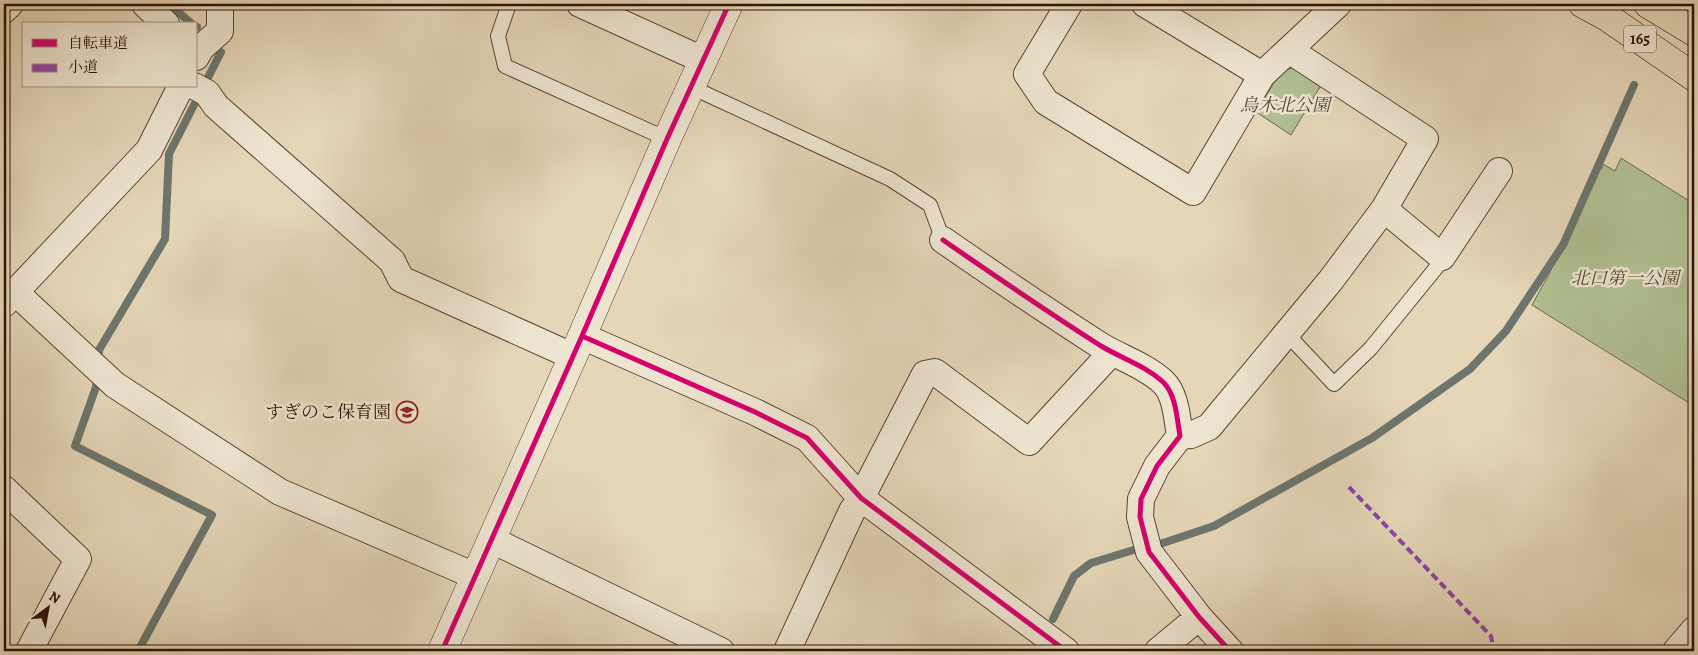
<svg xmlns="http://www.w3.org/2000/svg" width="1698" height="655" viewBox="0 0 1698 655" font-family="Alegreya,'Noto Serif JP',serif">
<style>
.green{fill:#b0bf92;stroke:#6f684c}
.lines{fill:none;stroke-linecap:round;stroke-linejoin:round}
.stream{stroke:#6c766e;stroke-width:8}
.service-casing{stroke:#5c4332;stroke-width:16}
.minor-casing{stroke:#5c4332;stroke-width:28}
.tertiary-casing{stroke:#5c4332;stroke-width:29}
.trunk-casing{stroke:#2e1205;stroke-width:29}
.service{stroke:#ede4d0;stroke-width:14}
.minor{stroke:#ede4d0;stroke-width:26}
.tertiary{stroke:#ede4d0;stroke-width:28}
.trunk{stroke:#e4d6b7;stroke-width:28}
.quiet{stroke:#8e44ad;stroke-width:4;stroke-dasharray:8 4;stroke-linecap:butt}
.cycleway-casing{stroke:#ede4d0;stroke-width:8}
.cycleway{stroke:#d6006c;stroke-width:5}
.labels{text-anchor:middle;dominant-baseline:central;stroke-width:5;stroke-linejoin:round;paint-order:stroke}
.shield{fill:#ede4d0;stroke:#675142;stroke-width:1}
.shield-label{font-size:16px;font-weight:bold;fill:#2e1205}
.park-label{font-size:18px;font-style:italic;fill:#55462f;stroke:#ede4d0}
.poi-label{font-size:18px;fill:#2e1205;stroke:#ede4d0;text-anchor:end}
</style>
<rect width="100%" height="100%" fill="#e4d6b7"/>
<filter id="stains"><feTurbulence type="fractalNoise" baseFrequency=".004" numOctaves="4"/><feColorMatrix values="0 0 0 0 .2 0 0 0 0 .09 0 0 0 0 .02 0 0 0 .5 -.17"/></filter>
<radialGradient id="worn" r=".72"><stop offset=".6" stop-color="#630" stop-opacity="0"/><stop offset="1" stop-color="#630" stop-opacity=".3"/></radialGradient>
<path class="green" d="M1300,66L1323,82L1291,135L1256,112L1281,71Z
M1621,158L1694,204V406L1532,305L1549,274L1599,169H1601L1603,164L1615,171Z"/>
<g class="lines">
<path class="stream" d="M169,4L192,24
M196,27H197
M98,362L99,350L165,239L169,154L221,52
M97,376L96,387L75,446L212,515L138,651
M1163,543L1214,526L1372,438L1470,369L1506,331L1563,245L1634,85
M1053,619L1074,576L1091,563L1137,549"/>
<g class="service-casing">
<path id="service" d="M509,4L498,36L505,66L667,139
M691,87L890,179L930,205L943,240
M1287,334L1334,384L1371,348L1440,263L1442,257"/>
</g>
<g class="minor-casing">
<path id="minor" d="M145,4L166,24
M580,4L703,60
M1069,4L1027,74L1046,102L1193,192L1262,75L1338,4
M1145,4L1262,75
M4,10L10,4
M196,57L201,48L220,31V4
M194,86L207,93L216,106L392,261L401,279L572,356
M1384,209L1442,257L1499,171
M943,240C995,276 1048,312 1101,346C1121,358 1146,366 1163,382C1176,394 1177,419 1180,436L1157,466L1141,499L1140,517L1149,552L1199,617L1230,651
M15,292L115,385L280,492L475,576
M4,304L149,150L181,86
M582,336L755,412L807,438L861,498L1066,651
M1180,436L1191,435L1209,427L1331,280L1384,209L1425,139L1289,50
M4,489L78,559L29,651
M492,540L721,651
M787,651L852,511L861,498L925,374L935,372L1029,442L1112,352
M1158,651L1199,617
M1676,651L1694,630"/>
</g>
<g class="tertiary-casing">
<path id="tertiary" d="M442,651L582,336L667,139L729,4"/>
</g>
<g class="trunk-casing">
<path id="trunk" d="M1583,4L1607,17L1694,77
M1648,4L1694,32"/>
</g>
<use href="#service" class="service"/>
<use href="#minor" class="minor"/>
<use href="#tertiary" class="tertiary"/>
<use href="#trunk" class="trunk"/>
<path class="quiet" d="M1349,487L1491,636L1494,651"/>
<g class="cycleway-casing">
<path id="cycleway" d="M943,240C995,276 1048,312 1101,346C1121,358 1146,366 1163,382C1176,394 1177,419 1180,436L1157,466L1141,499L1140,517L1149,552L1199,617L1230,651
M582,336L755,412L807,438L861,498L1066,651
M442,651L582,336L667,139L729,4"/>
</g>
<use href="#cycleway" class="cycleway"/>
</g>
<defs>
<g id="school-ring" transform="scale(1.125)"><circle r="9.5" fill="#ede4d0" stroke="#8f2418" stroke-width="1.5"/><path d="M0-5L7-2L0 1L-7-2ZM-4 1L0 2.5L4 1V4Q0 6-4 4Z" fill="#8f2418"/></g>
</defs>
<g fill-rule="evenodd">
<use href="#school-ring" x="407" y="412"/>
</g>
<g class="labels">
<rect class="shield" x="1624" y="25.5" width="32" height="27" rx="4"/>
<g class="shield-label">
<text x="1640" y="39">165</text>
</g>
<g class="park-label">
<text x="1285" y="105">烏木北公園</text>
<text x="1625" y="278">北口第一公園</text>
</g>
<g class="poi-label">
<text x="391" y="412">すぎのこ保育園</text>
</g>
</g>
<rect width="1698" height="655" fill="none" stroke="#e4d6b7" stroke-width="20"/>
<rect x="5" y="5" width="1688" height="645" fill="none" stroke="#2e1205" stroke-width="2.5"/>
<rect x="10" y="10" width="1678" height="635" fill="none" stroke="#2e1205"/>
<rect x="22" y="22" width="175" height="65" fill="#ede4d0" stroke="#a1907f"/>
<rect x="32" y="39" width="25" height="8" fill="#d6006c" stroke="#a1907f"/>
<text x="68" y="48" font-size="15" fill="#2e1205">自転車道</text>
<rect x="32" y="64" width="25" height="8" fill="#8e44ad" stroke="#a1907f"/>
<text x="68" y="72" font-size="15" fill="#2e1205">小道</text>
<g transform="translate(48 608) rotate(32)" stroke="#ede4d0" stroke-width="4" paint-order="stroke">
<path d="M0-4L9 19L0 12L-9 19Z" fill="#2e1205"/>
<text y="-8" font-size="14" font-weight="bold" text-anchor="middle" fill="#2e1205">N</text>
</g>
<rect width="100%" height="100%" filter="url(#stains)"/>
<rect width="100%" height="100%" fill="url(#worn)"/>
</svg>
